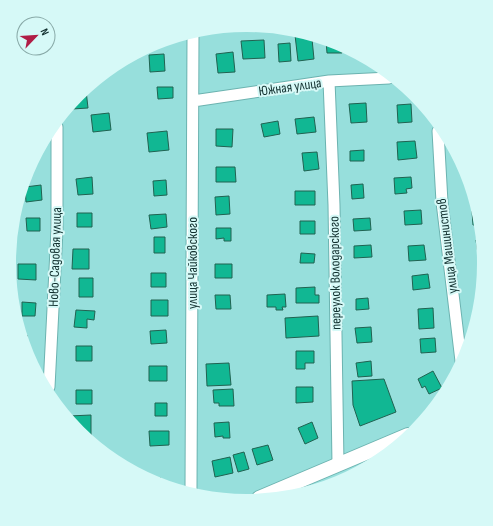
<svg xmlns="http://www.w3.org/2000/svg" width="493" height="526" viewBox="0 0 493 526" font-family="'Sofia Sans Condensed',sans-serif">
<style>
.building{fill:#11b793;stroke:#216251}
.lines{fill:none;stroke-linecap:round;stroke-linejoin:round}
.minor-casing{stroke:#6cb3b0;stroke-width:13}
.major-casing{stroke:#6cb3b0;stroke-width:16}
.minor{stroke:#fff;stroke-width:11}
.major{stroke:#fff;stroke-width:14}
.labels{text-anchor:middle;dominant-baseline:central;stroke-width:4;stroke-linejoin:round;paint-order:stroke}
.street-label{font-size:14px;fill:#12302f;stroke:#d6f9f7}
</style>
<rect width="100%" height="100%" fill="#97dfdc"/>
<path class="building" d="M295,35L312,39L314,59L298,61Z
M264,40L265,58L243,59L241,41Z
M326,41L338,44L342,46V53H327Z
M290,43L291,61L279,62L278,44Z
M233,52L235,72L218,73L216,54Z
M164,54L165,71L150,72L149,55Z
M157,87H173V98L158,99Z
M86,90L88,108L72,109V105L79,95Z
M366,103L367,122L351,123L349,104Z
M411,104L412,122L398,123L397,105Z
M109,113L111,130L93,132L91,115Z
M314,117L316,132L297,134L295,119Z
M278,121L280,134L264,137L261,124Z
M216,129H233L232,147L216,146Z
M167,131L169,150L149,152L147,133Z
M415,141L417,158L398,160L397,142Z
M364,150V161H350V151Z
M317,152L319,169L304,171L302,153Z
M216,167H235L236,182H216Z
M92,177L93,194L78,195L76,179Z
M411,177L412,188L406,189L407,193L395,194L394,178Z
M166,180L167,195L154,196L153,181Z
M363,184L364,198L352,199L351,185Z
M41,185L42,200L26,202L25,187Z
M295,191H315V205H295Z
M229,196L230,214L216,215L215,197Z
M421,210L422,224L405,225L404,211Z
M474,210L476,225H473L472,211Z
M77,213H92V227H77Z
M166,214L167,227L151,229L149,215Z
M26,218H40V231H27Z
M370,218L371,230L354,231L353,219Z
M300,221H315V234H300Z
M216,228H231V241H224V238L216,239Z
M154,237H165V253H154Z
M476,240H479L483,260L479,261Z
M371,245L372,257L354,258V246Z
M424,245L426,260L409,261L408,246Z
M73,249H89V269H72Z
M301,253L315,254L314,263H300Z
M18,264H36V280L18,279Z
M215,264H232V278H215Z
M478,268H483L481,278H480Z
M151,273H166V287H151Z
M428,274L430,288L413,290L412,276Z
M79,278H93V297H79Z
M315,287V295H319V303H296V288Z
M285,294L286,307H282L283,310H276V307H267V295Z
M215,295H230L231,309H216Z
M368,298L369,309L356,310V299Z
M151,300H168V316H151Z
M22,302L36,303L35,316H22Z
M433,308L434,328L419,329L418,309Z
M76,310L95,311L94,320L87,319V328L74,327Z
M318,316L319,336L286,338L285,318Z
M371,327L372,342L357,343L355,328Z
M166,330L167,343L151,344L150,331Z
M23,335H27V346H26Z
M435,338L436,352L421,353L420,339Z
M76,346H92V361H76Z
M296,351H314V363H305V369H296Z
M371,361L372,376L358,377L356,363Z
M229,363L231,385L207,386L206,364Z
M149,366H167V381H149Z
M433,371L442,388L429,394L425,386L422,388L418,379Z
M384,379L396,412L360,426L353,405L352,381Z
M296,387H313V402L296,403Z
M233,389L234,406H219V403H214L213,390Z
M76,390H92V404H76Z
M155,403H167V416H155Z
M91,415V435H85L78,431L69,417V416Z
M229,422L230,438H223V436L215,437L214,423Z
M312,422L318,438L305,444L298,428Z
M149,431H169V445L150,446Z
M268,445L273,460L257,465L252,449Z
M244,452L249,469L238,472L233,455Z
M230,457L233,473L215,477L212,461Z
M161,478L163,484L153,481Z"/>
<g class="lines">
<g class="minor-casing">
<path id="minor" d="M329,81L334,205L338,464
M193,101L329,81L389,78
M438,131L442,202L461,361
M49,387L57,230V127
M191,489L193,36"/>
</g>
<g class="major-casing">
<path id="major" d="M259,498L408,435"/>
</g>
<use href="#minor" class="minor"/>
<use href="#major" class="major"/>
</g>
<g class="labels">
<g class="street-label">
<text transform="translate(290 87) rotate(-8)">Южная улица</text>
<text transform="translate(447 246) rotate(-97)">улица Машинистов</text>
<text transform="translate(55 257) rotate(-88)">Ново-Садовая улица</text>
<text transform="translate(192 263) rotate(-90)">улица Чайковского</text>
<text transform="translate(335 273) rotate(-91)">переулок Володарского</text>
</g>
</g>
<path d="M0 0H493V526H0ZM246 32H247A230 230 0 0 1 477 262V264A230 230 0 0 1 247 494H246A230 230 0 0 1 16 264V262A230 230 0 0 1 246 32Z" fill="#d6f9f7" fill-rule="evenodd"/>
<g transform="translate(36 36) rotate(65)"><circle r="19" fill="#d6f9f7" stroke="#88a9a7"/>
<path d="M0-3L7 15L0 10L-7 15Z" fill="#b01d46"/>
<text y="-6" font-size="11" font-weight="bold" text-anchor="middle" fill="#12302f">N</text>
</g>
</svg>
